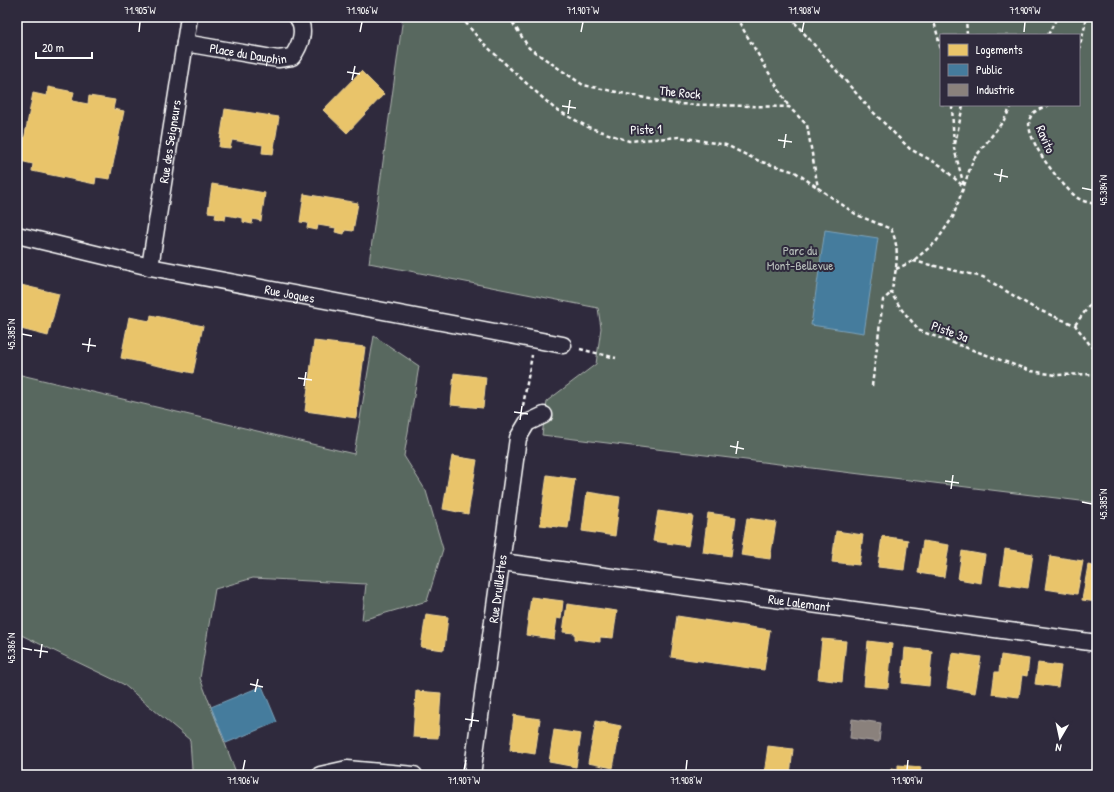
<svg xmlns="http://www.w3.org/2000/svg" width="1114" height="792" viewBox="0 0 1114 792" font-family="'Patrick Hand',sans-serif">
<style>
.green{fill:#59675e;stroke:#acb3ae;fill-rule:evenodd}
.homes{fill:#e9c46a;stroke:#f0d697}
.public{fill:#457b9d;stroke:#7da3ba}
.industry{fill:#8a817c;stroke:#ada7a3}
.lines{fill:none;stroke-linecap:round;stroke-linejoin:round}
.minor-casing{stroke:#fff;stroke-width:19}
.path{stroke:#fff;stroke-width:2.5;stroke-dasharray:4 3;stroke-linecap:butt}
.minor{stroke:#2f2a3d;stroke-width:16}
.ticks{fill:none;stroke:#fff;stroke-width:1.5}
.labels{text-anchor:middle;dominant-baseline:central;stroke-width:4;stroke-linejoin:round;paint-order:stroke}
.street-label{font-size:13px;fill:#fff;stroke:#2f2a3d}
.park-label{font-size:13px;fill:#b4bbb7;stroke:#2f2a3d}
.neatline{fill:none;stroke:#fff;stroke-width:1.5}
.ticks-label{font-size:10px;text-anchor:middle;fill:#fff}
</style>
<rect width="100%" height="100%" fill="#2f2a3d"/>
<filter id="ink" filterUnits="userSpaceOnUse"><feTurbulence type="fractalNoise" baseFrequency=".025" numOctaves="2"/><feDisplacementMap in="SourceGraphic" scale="8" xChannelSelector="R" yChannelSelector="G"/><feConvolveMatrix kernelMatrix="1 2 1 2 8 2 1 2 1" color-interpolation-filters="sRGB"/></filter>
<g filter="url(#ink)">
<path class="green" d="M403,17H1097V503L542,435L547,401L596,364L601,328L598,308L369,263ZM941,35H1079V105H941Z
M374,336L419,366L404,456L426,491L443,549L427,601L362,620L366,584L253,578L215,589L200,678L237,775H188L192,769L190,740L123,684L17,633V374L354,454Z"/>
<path class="homes" d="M361,71L384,94L347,133L323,110Z
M48,87L74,92L72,101L88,104L89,96L115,100L113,109L124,111L110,179L96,177L95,184L32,171L33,164L20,161L33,93L47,96Z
M225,109L279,117L273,154L262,153L263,145L232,140L230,148L219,147Z
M212,184L265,193L261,221L253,219L252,224L243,222V218L226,215L225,220L215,218L216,213L208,212Z
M304,194L358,203L353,231L345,230L344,234L335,232L336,228L318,225L317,230L307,228L308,223L300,222Z
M21,285L59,294L48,336L17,328V290H19Z
M151,315L203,326L193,373L121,358L129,317L150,321Z
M314,341L365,347L356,418L305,411Z
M454,373L486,377L483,408L451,405Z
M452,456L477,460L468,514L443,509Z
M547,475L575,479L568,528L540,525Z
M587,492L620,497L615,536L582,531Z
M658,511L693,516L688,546L653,541Z
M708,513L736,517L731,556L703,552Z
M747,518L776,522L770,559L741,555Z
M836,531L863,535L859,565L832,562Z
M882,536L908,540L904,570L878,567Z
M923,541L949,545L944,577L918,573Z
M1005,549L1033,554L1028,588L1000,584Z
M962,551L985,555L981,583L958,579Z
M1050,556L1083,561L1077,594L1045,589Z
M1088,565L1097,567V602L1082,600Z
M531,597L563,601L561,619L557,618L554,639L526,635Z
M567,604L617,611L613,638L600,637V642L575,639V633L563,632Z
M426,614L448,617L444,650L421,647Z
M677,616L770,630L764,670L671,657Z
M822,639L846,641L842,682L818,679Z
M868,641L892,644L888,688L864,686Z
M905,648L932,651L929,686L902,683Z
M952,653L981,657L975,693L947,688Z
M1001,655L1029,659L1027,676L1022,675L1019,697L992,694L995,672H999Z
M1038,663L1061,666L1058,687L1035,684Z
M416,691L441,693L438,738L413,737Z
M514,715L540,719L535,754L510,750Z
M596,721L621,726L613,768L588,763Z
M554,730L581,734L576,767L549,762Z
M768,746L793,749L790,775H764Z
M898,765L921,767L920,775H890L891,768L898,769Z
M811,771L834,775H810Z"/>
<path class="public" d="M825,230L878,238L864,333L811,325Z
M262,686L277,722L226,743L211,707Z"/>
<path class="industry" d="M852,719L881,723L879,742L850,738Z"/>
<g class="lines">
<g class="minor-casing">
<g id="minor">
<path id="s1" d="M185,43L278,59L292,57C300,46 307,29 297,17"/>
<path id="s2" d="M17,235L150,267L563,345"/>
<path id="s3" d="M150,267L189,17"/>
<path id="s4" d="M502,562L1097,643"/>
<path d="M320,775L347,769L414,775"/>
<path id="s5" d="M472,775L518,438L527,423L544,415"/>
</g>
</g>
<path class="path" d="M461,17L480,40L514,72L555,109L588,127L629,141L680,137L726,145L759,161L795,172L857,215L891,229C901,249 896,272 891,293L902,310L920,331L1031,371L1056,375L1097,374
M509,17L529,48L583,85L674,104L789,107L807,125L818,188
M736,17L789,107
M790,17L869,108L910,149L940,165L964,187
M933,17L941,50
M966,17L967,35
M1048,35L1057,17
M1079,50L1087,17
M952,105L954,148L964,186
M1049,105C1043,108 1034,110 1031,116C1020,135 1060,183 1074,195C1080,201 1089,203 1097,204
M955,144L963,105
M913,261L983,277L1034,308L1075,325L1097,354
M896,269L913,261L936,242L953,217L973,160L1004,120L1012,105
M1075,325L1097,295
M580,349L616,358
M872,386L883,300L891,293
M523,406L532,355"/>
<use href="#minor" class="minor"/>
</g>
</g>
<path class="ticks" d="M139,32L140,22M360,32L362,22M581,32L583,22M802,32L804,22M1024,32L1025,22M347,72L360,74M352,80L355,66M562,106L576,108M568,114L570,100M778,140L792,142M784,148L786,134M994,174L1008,177M1000,182L1002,169M1082,188L1092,190M22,334L32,336M82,344L96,346M88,352L90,338M298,378L312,380M304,386L306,372M514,412L528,414M520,420L522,406M730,446L744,449M736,454L738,441M945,481L959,483M951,489L953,475M1082,502L1092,504M22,648L32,650M34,650L48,652M40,658L42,644M250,684L263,687M255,692L258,679M465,719L479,721M471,727L473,713M243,770L245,760M464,770L466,760M686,770L687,760M907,770L908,760"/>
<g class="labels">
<g class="street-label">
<text stroke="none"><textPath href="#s1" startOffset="64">Place du Dauphin</textPath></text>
<text transform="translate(680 92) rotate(6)">The Rock</text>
<text transform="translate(646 129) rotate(-2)">Piste 1</text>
<text transform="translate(1046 139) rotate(67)">Ravito</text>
<text stroke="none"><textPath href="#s3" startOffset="127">Rue des Seigneurs</textPath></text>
<text stroke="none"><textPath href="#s2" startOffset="279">Rue Jogues</textPath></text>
<text transform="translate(950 331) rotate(20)">Piste 3a</text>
<text stroke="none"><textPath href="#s5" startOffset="188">Rue Druillettes</textPath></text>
<text stroke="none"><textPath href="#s4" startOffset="300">Rue Lalemant</textPath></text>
</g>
<g class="park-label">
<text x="800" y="250">Parc du<tspan x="800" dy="15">Mont-Bellevue</tspan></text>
</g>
</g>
<rect width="1114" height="792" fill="none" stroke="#2f2a3d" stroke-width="44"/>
<rect x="940" y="34" width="140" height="72" fill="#2f2a3d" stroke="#827f8b"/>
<rect x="948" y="44" width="20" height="12" fill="#e9c46a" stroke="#827f8b"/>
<text x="976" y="54" font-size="12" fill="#ffffff">Logements</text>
<rect x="948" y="64" width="20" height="12" fill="#457b9d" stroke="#827f8b"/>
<text x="976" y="74" font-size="12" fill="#ffffff">Public</text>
<rect x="948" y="84" width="20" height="12" fill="#8a817c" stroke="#827f8b"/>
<text x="976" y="94" font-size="12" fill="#ffffff">Industrie</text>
<g transform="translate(1060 738) rotate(189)" stroke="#2f2a3d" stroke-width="3" paint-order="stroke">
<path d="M0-3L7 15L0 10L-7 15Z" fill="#ffffff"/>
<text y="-6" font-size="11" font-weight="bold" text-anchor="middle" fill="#ffffff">N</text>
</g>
<path d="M36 52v6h56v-6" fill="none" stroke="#ffffff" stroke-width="2"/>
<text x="42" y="52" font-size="12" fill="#ffffff" stroke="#2f2a3d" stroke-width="3" paint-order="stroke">20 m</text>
<rect x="22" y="22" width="1070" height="748" class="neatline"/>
<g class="ticks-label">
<text x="140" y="14">71.905°W</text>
<text x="362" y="14">71.906°W</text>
<text x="583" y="14">71.907°W</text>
<text x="804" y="14">71.908°W</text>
<text x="1025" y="14">71.909°W</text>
<text transform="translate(1103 190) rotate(-90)" y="4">45.384°N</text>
<text transform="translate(11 334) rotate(-90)" y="4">45.385°N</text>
<text transform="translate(1103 504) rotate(-90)" y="4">45.385°N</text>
<text transform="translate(11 648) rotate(-90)" y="4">45.386°N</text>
<text x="243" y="784">71.906°W</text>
<text x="464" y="784">71.907°W</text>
<text x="686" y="784">71.908°W</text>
<text x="907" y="784">71.909°W</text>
</g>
</svg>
